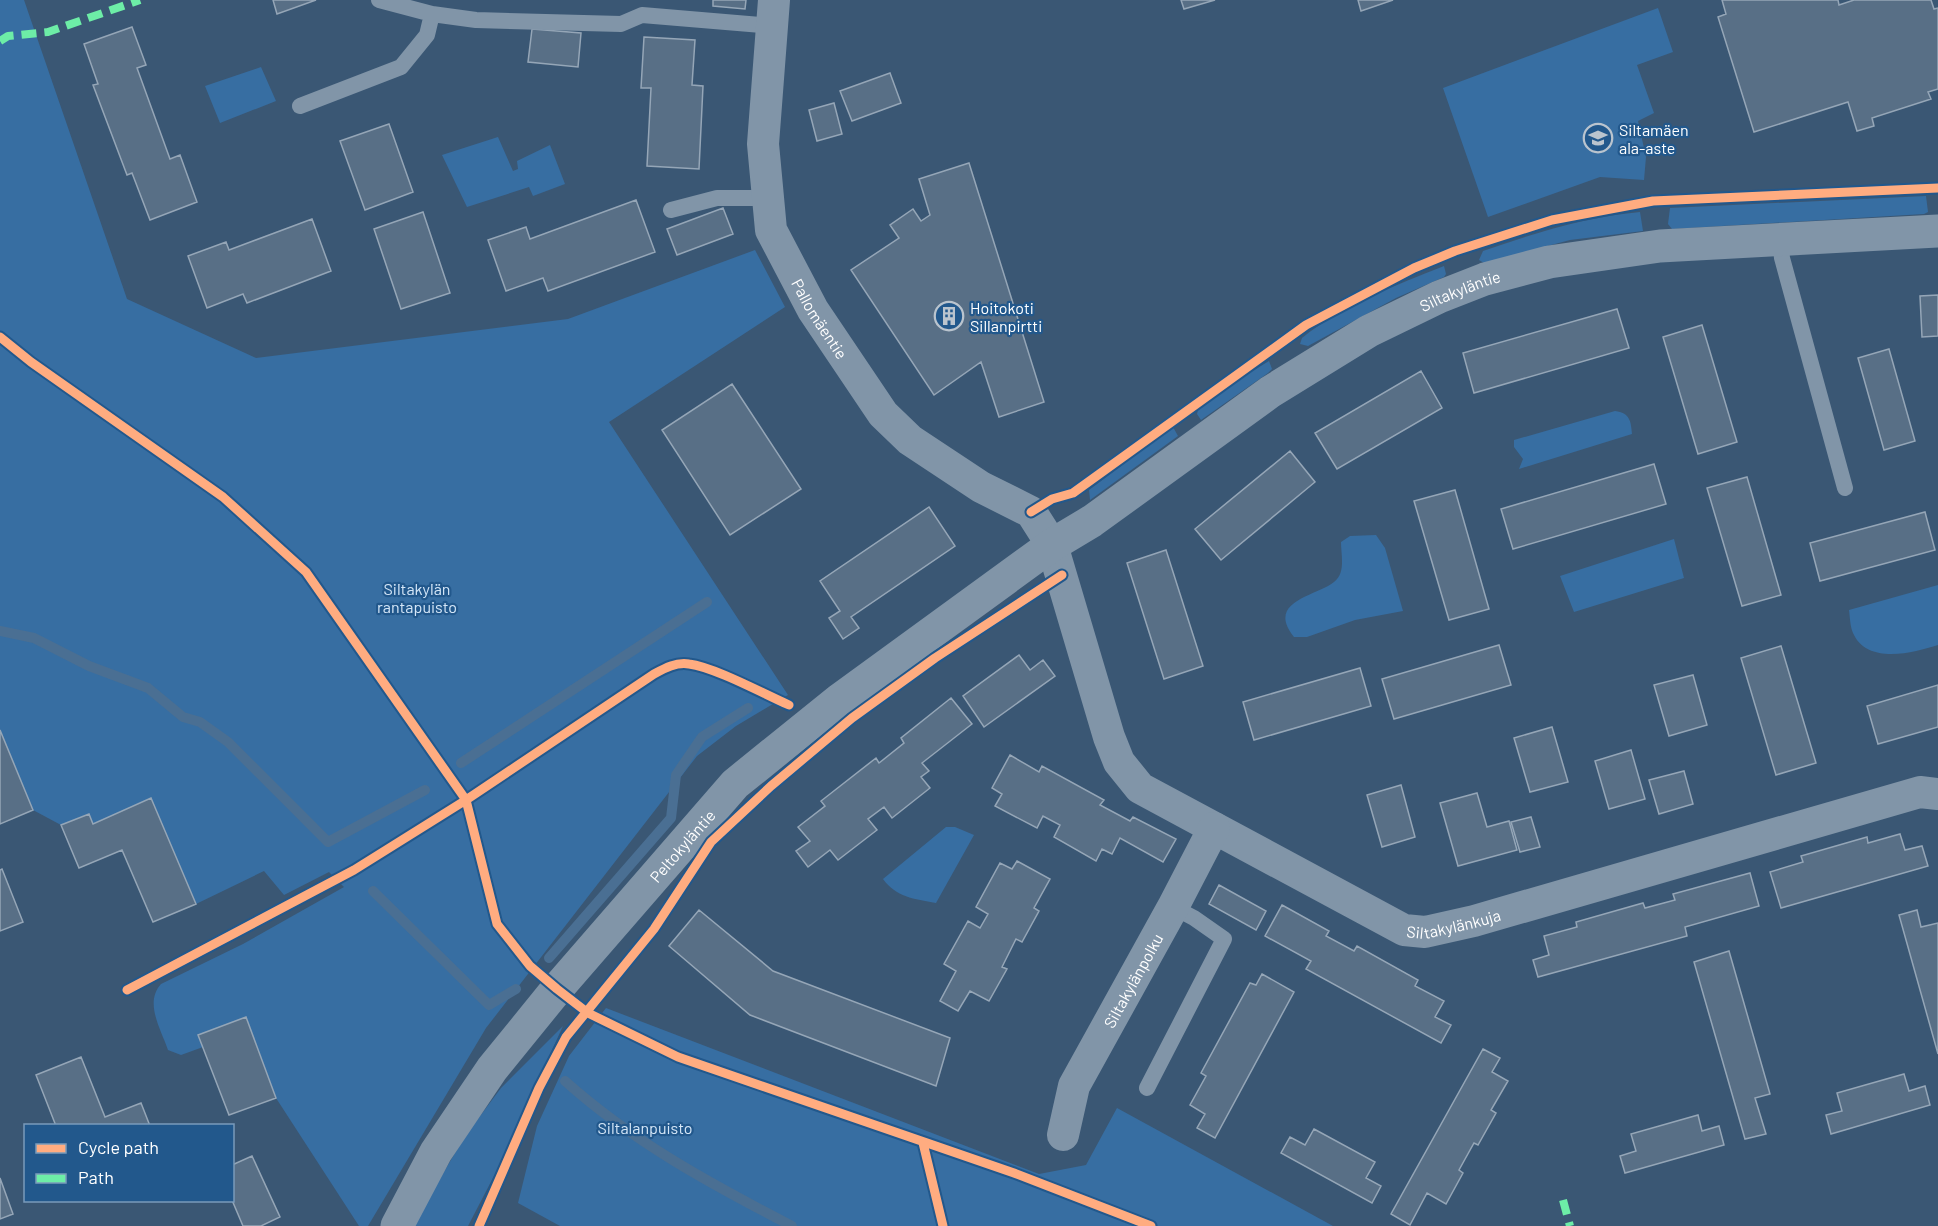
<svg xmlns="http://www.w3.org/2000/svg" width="1938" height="1226" viewBox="0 0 1938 1226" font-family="Barlow,sans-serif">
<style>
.green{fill:#376ea2}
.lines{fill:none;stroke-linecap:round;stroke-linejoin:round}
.stream{stroke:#4a6f93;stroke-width:10}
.building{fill:#586f86;stroke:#95a6b7;stroke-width:1.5}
.service{stroke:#8195a8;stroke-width:16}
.minor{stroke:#8195a8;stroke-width:32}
.tertiary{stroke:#8195a8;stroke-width:33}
.quiet{stroke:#6deda7;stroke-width:8;stroke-dasharray:15 8;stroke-linecap:butt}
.cycleway-casing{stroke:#22588c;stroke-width:13}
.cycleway{stroke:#ffac80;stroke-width:9}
.labels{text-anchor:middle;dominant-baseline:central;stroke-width:4.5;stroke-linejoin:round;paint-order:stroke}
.poi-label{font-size:16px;fill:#fff;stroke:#22588c;text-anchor:start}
.street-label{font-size:16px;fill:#fff;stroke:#22588c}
.park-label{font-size:16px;fill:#d5e7f8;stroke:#22588c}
</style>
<rect width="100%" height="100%" fill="#3a5774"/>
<path class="green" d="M0,0H24L127,299L256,358L568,319L755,250L785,307L609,422L788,695L736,726L697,756L486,1028L368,1226H359L276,1098L246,1017L203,1047L181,1055L168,1050C161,1029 144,1003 161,984L243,944L344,887L329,872L284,895L264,871L196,904L151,799L93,824L88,814L61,825L33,810L0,730Z
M1658,8L1673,52L1637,65L1654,113L1638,121L1646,157L1644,180L1600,177L1488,217L1443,88Z
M261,67L276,101L220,123L205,86Z
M498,137L513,171L518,169L517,161L550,145L565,184L533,196L529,187L467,207L442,155Z
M1926,196L1928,212L1924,214L1672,229L1668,224L1670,208Z
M1640,212L1643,231L1570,240L1484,263L1479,260L1483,251C1535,233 1585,217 1640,212Z
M1444,266L1446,274L1444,277L1396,298L1308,346L1300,344L1302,338C1340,307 1398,284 1444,266Z
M1269,361L1272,369L1268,373L1201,420L1197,414L1198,410L1233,383Z
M1615,411C1630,413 1631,421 1632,434L1519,469L1523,459L1514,447V440Z
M1173,427L1178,436L1090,500L1089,490Z
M1376,535L1385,548L1403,611L1355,620L1307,637H1294C1265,601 1317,596 1334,582C1346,573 1341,555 1341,542L1350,536Z
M1674,539L1684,578L1574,612L1560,576Z
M1938,585V645C1913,653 1867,665 1853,633C1850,626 1850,617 1849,610Z
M946,827H955L974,835L936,903C914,899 896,897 883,879Z
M606,1008L1039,1174L1086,1165L1117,1108L1333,1226H560L518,1203L537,1126L569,1056Z
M563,1026L495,1174L468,1226H412L465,1136L501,1088Z"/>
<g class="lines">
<path class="stream" d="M0,631L34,638L89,666L148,688L183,717L200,722L228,742L328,842L425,790
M461,763L707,602
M373,891L489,1005L516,989
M549,958L671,818L676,775L702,737L748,708
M565,1081C633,1142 711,1184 792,1226"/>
</g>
<path class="building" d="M273,0H316L277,14Z
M713,0H746L745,9L713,6Z
M1181,0H1215L1184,9Z
M1358,0H1393L1361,11Z
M1722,0H1838L1839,5L1854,0H1931L1934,9L1938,8V89L1928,92L1931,99L1872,118L1874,126L1857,131L1848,102L1754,132L1718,17L1726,14Z
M132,27L146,65L137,68L170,159L180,155L197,202L150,220L132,173L127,175L93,85L98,84L84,44Z
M532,29L581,33L578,67L528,62Z
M644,37L695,40L692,85L703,86L699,169L647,166L651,88H641Z
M890,73L901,103L852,121L840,91Z
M834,103L842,134L817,141L809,110Z
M389,124L413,192L365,210L340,141Z
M969,163L1044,402L999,417L981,362L934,395L851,270L899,238L890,225L913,209L921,221L930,215L919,179Z
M636,200L655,252L548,291L543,278L506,291L488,240L526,227L530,239Z
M723,208L733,234L677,255L667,229Z
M423,212L450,293L401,309L374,229Z
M312,219L331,271L247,303L243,294L207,308L188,256L226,242L229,250Z
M1938,295V336L1922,337L1920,296Z
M1617,309L1629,348L1474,393L1463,353Z
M1702,325L1737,442L1698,454L1663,337Z
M1889,349L1915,441L1884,450L1858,358Z
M1421,371L1442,408L1337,469L1315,433Z
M732,384L801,489L730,535L662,430Z
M1290,451L1315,482L1221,560L1195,529Z
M1654,464L1666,504L1513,549L1501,509Z
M1747,477L1781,595L1742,606L1707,488Z
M1455,490L1489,609L1449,620L1414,501Z
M929,507L955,546L851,617L859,628L843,639L829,618L840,611L820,581Z
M1925,512L1935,550L1820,581L1810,543Z
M1166,550L1203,666L1164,679L1127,563Z
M1499,645L1511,685L1394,719L1382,679Z
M1781,646L1816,763L1776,775L1741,658Z
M1019,655L1030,670L1043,660L1055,676L984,727L963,696Z
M1360,668L1371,706L1254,740L1243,702Z
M1693,675L1707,725L1669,736L1654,685Z
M1938,685V727L1878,744L1867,706Z
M951,698L972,724L922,763L929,771L921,777L930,788L892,818L884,807L868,819L877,830L838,860L830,850L808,867L796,851L810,841L798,827L825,806L821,801L876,758L879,763L904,743L901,738Z
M1552,727L1568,782L1530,792L1514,738Z
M0,730L33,810L0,824Z
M1631,750L1645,799L1609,809L1595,761Z
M1010,755L1039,772L1042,766L1104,800L1100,805L1130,821L1133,817L1176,839L1163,862L1120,838L1112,854L1102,849L1096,861L1054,837L1060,825L1043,816L1037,828L995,806L1002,794L992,788Z
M1684,771L1693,804L1659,814L1649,780Z
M1401,785L1415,837L1382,847L1367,795Z
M1477,793L1487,827L1509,821L1517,850L1458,866L1440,803Z
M151,798L196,904L153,922L122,850L79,868L61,825L89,814L93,824Z
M1531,817L1540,847L1520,852L1511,822Z
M1900,834L1905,850L1922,846L1928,866L1781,908L1770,872L1803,862L1801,856L1867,837L1868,843Z
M1017,861L1050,879L1034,908L1039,911L1022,942L1016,939L1002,967L1007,969L989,1001L970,991L958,1011L940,1001L956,971L944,964L968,921L980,928L988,914L976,907L1000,863L1012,869Z
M2,869L23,922L0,931V870Z
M1750,873L1759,906L1685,927L1687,936L1538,977L1533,960L1549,955L1544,936L1577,927L1576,922L1643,903L1645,908L1675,900L1673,894Z
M1219,885L1266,911L1256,930L1209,904Z
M1282,905L1329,931L1326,936L1354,951L1357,946L1418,980L1415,986L1444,1001L1435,1017L1451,1025L1441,1043L1306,969L1311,961L1265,936Z
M699,910L773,971L950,1038L936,1086L750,1015L669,946Z
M1917,910L1921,927L1938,923V1054L1899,915Z
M1729,951L1770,1094L1755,1098L1766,1134L1745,1139L1694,962Z
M1262,974L1294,992L1215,1138L1197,1128L1205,1114L1190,1105L1206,1076L1201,1073L1250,983L1256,985Z
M246,1017L276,1098L229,1115L198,1035Z
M1483,1049L1500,1058L1492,1072L1508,1081L1491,1110L1496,1113L1478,1145L1474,1143L1459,1170L1463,1173L1446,1204L1427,1193L1410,1225L1391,1214Z
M81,1057L105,1117L141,1103L150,1126H56L36,1075Z
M1904,1074L1909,1091L1925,1086L1930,1105L1831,1134L1826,1115L1842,1111L1837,1093Z
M1698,1115L1702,1131L1719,1126L1724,1145L1625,1173L1620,1156L1636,1151L1631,1134Z
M1314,1129L1375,1162L1366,1178L1381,1186L1372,1203L1281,1153L1290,1137L1305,1145Z
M252,1156L280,1217L261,1226H243L232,1200V1165Z
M0,1178L13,1214L0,1219Z"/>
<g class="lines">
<path class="service" d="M379,0L432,14L476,20L621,24L642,15L772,26
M300,106L401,67L427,35L432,14
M671,210L717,198H767
M1780,239L1782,258L1845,488
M1147,1088L1224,939L1194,918L1173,907"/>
<g class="minor">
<path id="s1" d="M774,0L763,144L771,230L813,310L883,414L910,440L981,487L1031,512L1052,545L1109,737L1119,762L1140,788L1404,930L1425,932L1474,921L1920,792L1938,794"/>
<path id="s2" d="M1063,1135L1074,1086L1173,907L1214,828"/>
</g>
<path class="tertiary" id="s3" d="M397,1226L436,1152L492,1069L557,989L735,784L839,700L1052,545L1092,521L1270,392L1369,331L1439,297L1485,279L1549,262L1660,246L1938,231"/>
<path class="quiet" d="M0,41L8,36L48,32L140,0
M1563,1200L1570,1226"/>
<g class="cycleway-casing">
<path id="cycleway" d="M0,337L31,362L223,497L306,572L466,800L497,924L530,966L557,989L588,1013L678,1057L1014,1173L1151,1226
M1031,512L1052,499L1073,493L1306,325L1414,268L1455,251L1552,220L1653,201L1938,188
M127,990L354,870L466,800L654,674C665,668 676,662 689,664C714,667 764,694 789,705
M923,1143L943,1226
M479,1226L539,1088L566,1037L654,929L711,842L771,786L852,718L935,658L1062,575"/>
</g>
<use href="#cycleway" class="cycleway"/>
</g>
<defs>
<g id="school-ring" transform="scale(1.5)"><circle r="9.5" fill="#22588c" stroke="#bac4ce" stroke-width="1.5"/><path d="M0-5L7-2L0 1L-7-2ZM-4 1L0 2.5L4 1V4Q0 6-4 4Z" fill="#bac4ce"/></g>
<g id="building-ring" transform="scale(1.5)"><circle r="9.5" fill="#22588c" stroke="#bac4ce" stroke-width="1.5"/><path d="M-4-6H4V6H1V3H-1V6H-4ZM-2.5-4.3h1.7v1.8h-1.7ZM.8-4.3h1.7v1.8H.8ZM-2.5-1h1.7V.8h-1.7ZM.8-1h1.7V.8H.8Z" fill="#bac4ce"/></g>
</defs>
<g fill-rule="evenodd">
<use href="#school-ring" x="1598" y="138"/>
<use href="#building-ring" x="949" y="316"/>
</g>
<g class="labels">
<g class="poi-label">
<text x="1619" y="129">Siltamäen<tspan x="1619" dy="18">ala-aste</tspan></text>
<text x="970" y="307">Hoitokoti<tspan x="970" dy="18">Sillanpirtti</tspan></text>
</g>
<g class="street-label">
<text stroke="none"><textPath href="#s3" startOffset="1438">Siltakyläntie</textPath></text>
<text stroke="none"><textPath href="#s1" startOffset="332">Pallomäentie</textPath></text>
<text stroke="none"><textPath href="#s3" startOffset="477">Peltokyläntie</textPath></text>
<text stroke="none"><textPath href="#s1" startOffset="1275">Siltakylänkuja</textPath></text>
<text stroke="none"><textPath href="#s2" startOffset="171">Siltakylänpolku</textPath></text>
</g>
<g class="park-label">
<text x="417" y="588">Siltakylän<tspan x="417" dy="18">rantapuisto</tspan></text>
<text x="645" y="1127">Siltalanpuisto</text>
</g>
</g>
<rect x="24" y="1124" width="210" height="78" fill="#22588c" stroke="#7a9bba" stroke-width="1.5"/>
<rect x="36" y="1144" width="30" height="9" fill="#ffac80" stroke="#7a9bba" stroke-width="1.5"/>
<text x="78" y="1154" font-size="18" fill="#ffffff">Cycle path</text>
<rect x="36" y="1174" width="30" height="9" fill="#6deda7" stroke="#7a9bba" stroke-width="1.5"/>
<text x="78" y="1184" font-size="18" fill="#ffffff">Path</text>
</svg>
